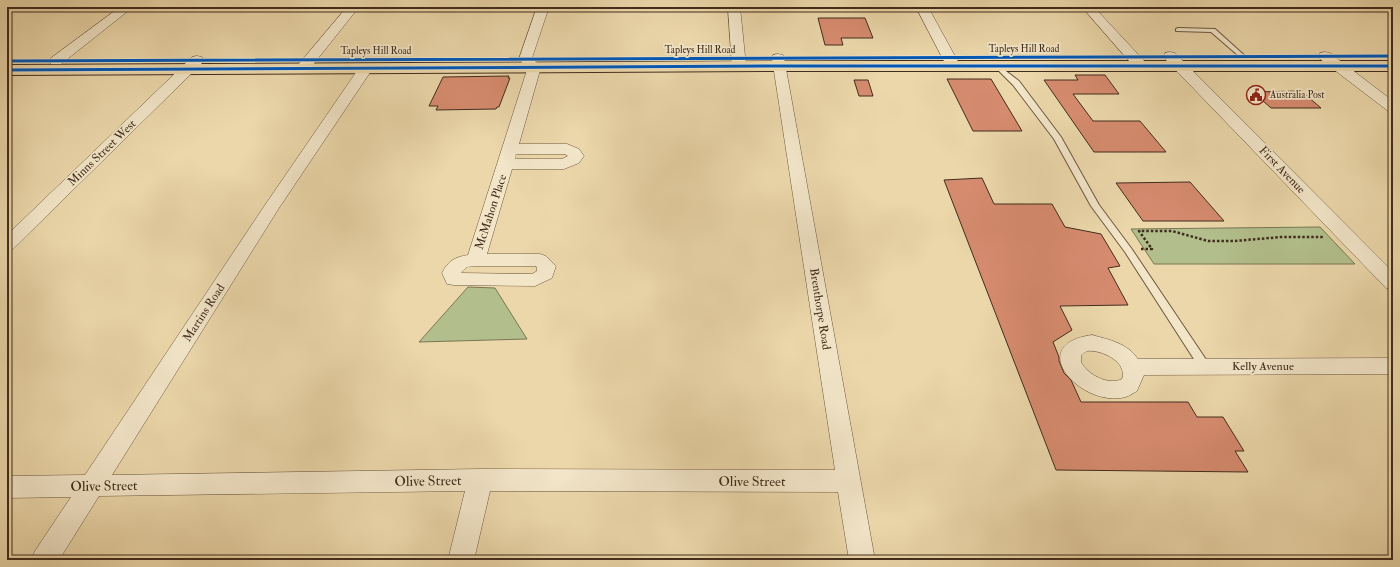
<svg xmlns="http://www.w3.org/2000/svg" width="1400" height="567" viewBox="0 0 1400 567" font-family="'IM FELL Double Pica',serif">
<style>
.green{fill:#b2bf8c;stroke:#7a7654}
.building{fill:#d68b6f;stroke:#412d1b}
.lines{fill:none;stroke-linecap:round;stroke-linejoin:round}
.service-casing{stroke:#6c583f;stroke-width:2}
.minor-casing{stroke:#6c583f;stroke-width:1}
.primary-casing{stroke:#412d1b;stroke-width:2}
.path{stroke:#412d1b;stroke-width:2.5;stroke-dasharray:2.5 2;stroke-linecap:butt}
.service{fill:#f2e5c8;fill-rule:evenodd}
.minor{fill:#f2e5c8;fill-rule:evenodd}
.primary{fill:#ebd7aa;fill-rule:evenodd}
.cycleway-casing{stroke:#f2e5c8;stroke-width:4.5}
.cycleway{stroke:#0057b8;stroke-width:3}
.labels{text-anchor:middle;dominant-baseline:central;stroke-width:3.5;stroke-linejoin:round;paint-order:stroke}
.far-street-label{font-size:10px;fill:#412d1b;stroke:#f2e5c8}
.far-poi-label{font-size:10px;fill:#412d1b;stroke:#f2e5c8;text-anchor:start}
.street-label{font-size:12px;fill:#412d1b;stroke:#f2e5c8}
.near-street-label{font-size:14px;fill:#412d1b;stroke:#f2e5c8}
</style>
<rect width="100%" height="100%" fill="#ebd7aa"/>
<filter id="stains"><feTurbulence type="fractalNoise" baseFrequency=".005" numOctaves="4"/><feColorMatrix values="0 0 0 0 .2 0 0 0 0 .09 0 0 0 0 .02 0 0 0 .5 -.17"/></filter>
<radialGradient id="worn" r=".72"><stop offset=".6" stop-color="#630" stop-opacity="0"/><stop offset="1" stop-color="#630" stop-opacity=".3"/></radialGradient>
<path class="green" d="M1320,227L1355,264H1154L1131,229Z
M468,287L495,288L527,339L419,342Z"/>
<path class="building" d="M818,18H865L873,38H841L843,45H825Z
M1075,75H1105L1119,94H1073L1093,121H1140L1166,152H1094L1044,80H1078Z
M509,76L508,78H510L499,107H497L496,109L436,110L438,106H429L443,77Z
M947,79H991L1022,131H973Z
M854,80H868L873,96H859Z
M1301,91L1321,108H1271L1253,92Z
M982,178L994,204H1052L1065,227L1101,234L1120,266L1108,268L1128,305L1060,306L1072,330L1053,342L1059,357V361L1064,373L1071,380L1081,402H1188L1197,417H1223L1244,451H1235L1248,472L1056,470L944,180Z
M1190,182L1224,221H1143L1116,183Z"/>
<g class="lines">
<g class="service-casing">
<path id="service" d="M1178,28L1215,29L1245,56L1240,57L1211,32L1176,31V29Z
M998,65L1019,81L1061,137L1099,205L1131,248L1209,364L1211,367L1209,370L1205,371L1201,370L1125,252L1091,206L1054,139L1013,85L995,67Z"/>
</g>
<g class="minor-casing">
<path id="minor" d="M120,7H133L61,64H51L49,61L51,58Z
M347,7H359L308,71H298L296,68L298,65Z
M537,7H549L532,58L541,67L519,144H567L579,149L584,156L579,163L564,169H512L487,254H540L546,256L556,266L552,278L535,286L454,285L447,284L442,273C448,261 455,257 468,255L526,73L527,68L519,59ZM516,154H565L568,156L562,159H515ZM476,266H536L537,268V271L532,274L461,273L467,267Z
M728,7H740L746,66L744,69H734L732,66Z
M916,7H928L961,67L959,70H949L947,67Z
M1082,7H1094L1147,64L1149,67L1147,70H1137Z
M1170,52L1175,53L1393,272V289L1386,288L1165,59L1164,56L1165,53Z
M1325,52L1330,53L1393,101V112L1388,111L1320,59L1319,56L1320,53Z
M778,54L783,55L784,58L875,560H849L838,492L490,491L474,560H448L465,491L99,496L59,560H31L35,551L71,497L7,498V476L85,475L263,208L361,65H371L373,68L279,208L112,475L480,469L835,470L772,58L773,55Z
M197,56L202,57L204,60L202,63L13,249L7,251V235L192,57Z
M1092,335C1110,340 1127,343 1138,359L1393,358V374L1144,375L1137,391C1132,394 1126,398 1120,398C1078,404 1025,344 1092,335ZM1087,351C1101,349 1128,362 1122,379C1108,386 1087,374 1081,362V355Z"/>
</g>
<g class="primary-casing">
<path id="primary" d="M780,61H1393V71H780L7,75V65Z"/>
</g>
<path class="path" d="M1141,249H1152L1139,231H1172L1208,241H1235L1281,237H1324"/>
<use href="#service" class="service"/>
<use href="#minor" class="minor"/>
<use href="#primary" class="primary"/>
<g class="cycleway-casing">
<path id="cycleway" d="M7,61L1393,56
M7,70L780,66H1393"/>
</g>
<use href="#cycleway" class="cycleway"/>
</g>
<defs>
<g id="civic-ring" transform="scale(1)"><circle r="9.5" fill="#f2e5c8" stroke="#8f2418" stroke-width="1.5"/><path d="M-.6-6.5H3V-4.5H.6V-3L4-1V1h2V6H-6V1h2V-1L-.6-3ZM-1.2 2.5V6h2.4V2.5Z" fill="#8f2418"/></g>
</defs>
<g fill-rule="evenodd">
<use href="#civic-ring" x="1256" y="95"/>
</g>
<g class="labels">
<g class="far-street-label">
<text x="1024" y="49">Tapleys Hill Road</text>
<text x="700" y="50">Tapleys Hill Road</text>
<text x="376" y="51">Tapleys Hill Road</text>
</g>
<g class="far-poi-label">
<text x="1270" y="95">Australia Post</text>
</g>
<g class="street-label">
<text transform="translate(102 153) rotate(-44)">Minns Street West</text>
<text transform="translate(1282 170) rotate(46)">First Avenue</text>
<text transform="translate(491 212) rotate(-72)">McMahon Place</text>
<text transform="translate(820 309) rotate(81)">Brenthorpe Road</text>
<text transform="translate(204 313) rotate(-57)">Martins Road</text>
<text x="1263" y="366">Kelly Avenue</text>
</g>
<g class="near-street-label">
<text transform="translate(428 481) rotate(-1)">Olive Street</text>
<text x="752" y="481">Olive Street</text>
<text transform="translate(104 486) rotate(-1)">Olive Street</text>
</g>
</g>
<rect width="1400" height="567" fill="none" stroke="#ebd7aa" stroke-width="24"/>
<rect x="8" y="8" width="1384" height="551" fill="none" stroke="#412d1b" stroke-width="2"/>
<rect x="12" y="12" width="1376" height="543" fill="none" stroke="#412d1b"/>
<rect width="100%" height="100%" filter="url(#stains)"/>
<rect width="100%" height="100%" fill="url(#worn)"/>
</svg>
